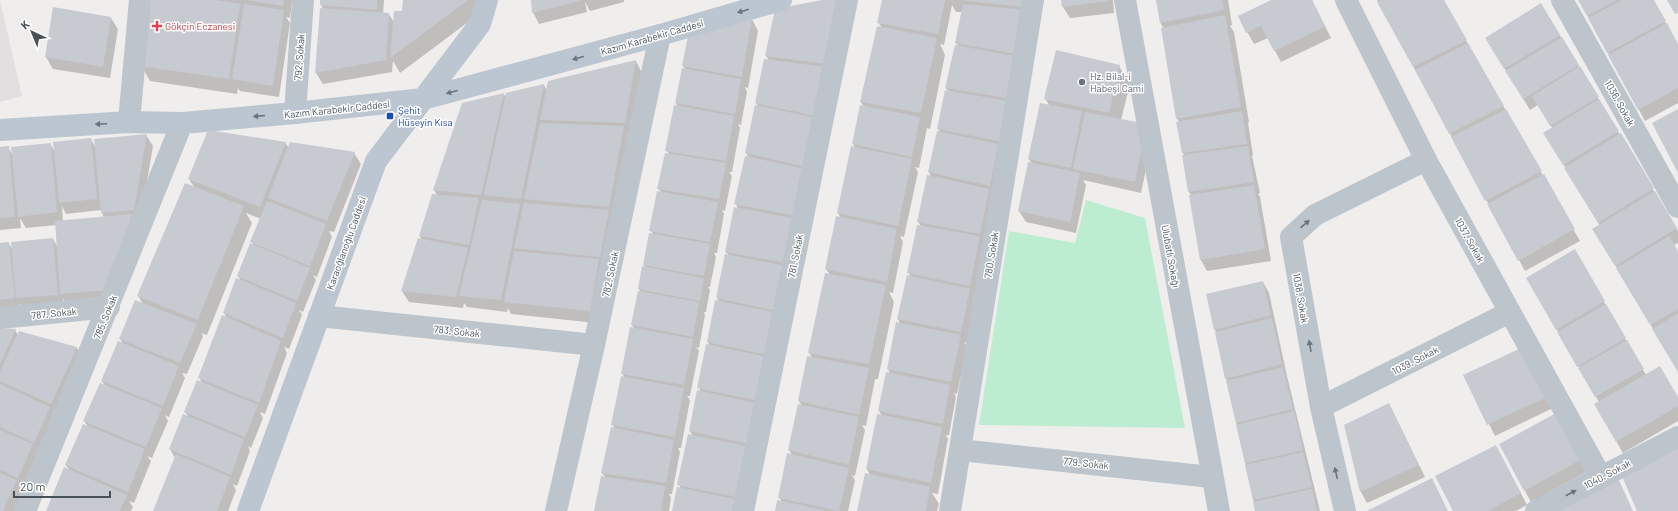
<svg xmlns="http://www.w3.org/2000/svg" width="1678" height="511" viewBox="0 0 1678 511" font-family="Barlow,sans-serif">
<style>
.education{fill:#e1dfdf}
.green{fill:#bdedd0}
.shadow{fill:#0003;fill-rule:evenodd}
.building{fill:#c7cad0}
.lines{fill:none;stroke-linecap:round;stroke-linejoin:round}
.minor{stroke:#bcc5cc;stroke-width:22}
.secondary{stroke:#bcc6d1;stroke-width:22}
.oneway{fill:#69747e}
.oneway2{fill:#69747c}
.health-dot{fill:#e0444e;stroke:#fff;stroke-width:1.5}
.worship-dot{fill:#6b7280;stroke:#fff;stroke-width:1.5}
.transit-dot{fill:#1a4fb4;stroke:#fff;stroke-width:1.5}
.labels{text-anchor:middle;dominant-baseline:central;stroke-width:3;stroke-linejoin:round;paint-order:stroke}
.health-label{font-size:10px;fill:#be3a42;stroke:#fff;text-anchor:start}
.street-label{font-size:10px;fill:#46515a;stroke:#fff}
.worship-label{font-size:10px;fill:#5b616d;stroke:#fff;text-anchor:start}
.transit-label{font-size:10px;fill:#164399;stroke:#fff;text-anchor:start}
</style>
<rect width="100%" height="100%" fill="#f0eded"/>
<path class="education" d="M0,0L22,96L0,102Z"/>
<path class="green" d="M1086,200L1145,218L1185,428L979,425L1009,231L1075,243Z"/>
<path class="shadow" d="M151,0H292L290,18L286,17L290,23L279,97L240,91L238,88L237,94L150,81L141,65Z
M321,0H384L383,14H389L394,23L403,12L404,0H485L483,11L400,73L393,61L392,72L323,84L316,73L321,9H323L321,5Z
M533,0H624V2L590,11L585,2L587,12L539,24L533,12Z
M828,0H841L746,509L673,511L681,489L679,484L693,436L690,431L701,392L699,388L710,346L708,342L719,302L717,298L729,256L726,252L738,209L736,204L749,158L746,153L759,107L756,103L769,60L766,56Z
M883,0H1035L976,297L973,296L976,301L967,343L964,342L967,347L957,394L954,393L956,397L949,435H946L948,439L938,494L932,493L939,504L937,511H858L870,475L867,469L882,416L879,411L890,374L888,369L900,324L898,319L907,276L911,277L908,272L921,226L918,222L931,177L929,172L941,133L938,129L949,92L946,88L959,47L956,43L962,12H956L952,5L944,45L940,44L945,55L930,129L927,128L919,168L915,167L918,172L904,237L900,236L903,242L893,293L889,292L894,302L878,379H875L866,426L862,425L865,430L855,476L852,475L855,480L848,511H776L782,502L779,497L792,455L789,450L798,405L802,406L799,401L808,357L812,358L809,352L830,275L826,269L841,218L838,213L855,148L853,143L864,107L861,102L882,28L878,22Z
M1062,0H1113L1114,13L1070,18L1063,7Z
M1157,0H1228L1232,25L1230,26L1234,32L1249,122L1248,123L1253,155L1252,156L1260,193L1258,194L1260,197L1271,261L1207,271L1201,260L1190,196H1192L1189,192L1183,156H1184L1177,123L1179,122L1177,118L1164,29L1160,22Z
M1273,0H1312L1331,38L1281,62L1268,38L1254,44L1239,17Z
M1377,0H1443L1580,241L1525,271Z
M1579,0H1653L1678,45V103L1645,121Z
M1541,4L1678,231V243L1674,245L1678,253V371L1594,229L1600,226L1545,133L1553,129L1538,105L1530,110L1493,49Z
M111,18L118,29L110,78L53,69L46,57Z
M752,19L758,31L748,88L745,87L747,92L741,125L738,124L740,128L732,172H729L732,176L725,211L722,210L724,214L717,253H714L716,257L710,287H708L710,290L706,312H704L705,315L699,348L696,347L699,351L690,396H687L690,400L681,448H678L680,452L672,494H669L671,498L669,511H595L605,477L602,473L615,429L612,424L625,378L622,373L634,329L632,325L641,293L639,289L643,268H646L644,265L653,234L651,231L661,192L658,188L669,154L666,150L678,107L676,103L686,70L683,66Z
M636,61L642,73L631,134H627L632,143L596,323L511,314L508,308L507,312L467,307L464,303L463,308L409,302L402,291L422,240L420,236L437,195L434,190L462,104L504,94L506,98L544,85L547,91L549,82Z
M1119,66L1130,84L1121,120L1153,137L1141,193L1083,180L1086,185L1076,233L1026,222L1019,211L1032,164L1029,159L1049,105L1045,98Z
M146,135L153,146L140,222L119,306L70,310L63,298L64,306L24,309L20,303L21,310L0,312V244L8,243L13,250L53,239L58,248L56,225L26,228L20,218L21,228L0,230V148L8,147L13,156L50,144L55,152L91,139L95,147ZM62,206L66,214L101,210L104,218L63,222Z
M285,143L289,148L354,153L361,164L334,232L329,231L332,237L317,277L313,275L316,280L303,312L299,310L302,315L289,349L284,347L287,353L265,414L260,412L263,418L251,448L248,446L250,451L237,486L233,484L236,490L228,511H154L175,458L170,449L188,416L185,412L202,383L199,377L227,319L224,313L241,281L238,276L254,246L252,242L261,219L246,213L252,223L207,335L201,333L203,336L187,374L182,373L185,378L169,417L165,415L168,421L152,458L147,456L151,461L134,503L129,501L133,507L131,511H47L70,471L66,465L88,427L84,421L105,386L102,381L123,344L120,338L143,304L138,296L194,187L189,179Z
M1574,250L1646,375L1678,399V421L1623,453L1595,404L1599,402L1527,278Z
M1263,282L1269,293L1287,376L1320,511H1256L1215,329Z
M0,329L15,330L18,335L77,348L83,359L57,415L52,413L56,419L40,453L36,452L39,457L24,489L20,487L23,492L14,511H0V385L1,386L0,384Z
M1527,360L1551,409L1495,436L1465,376Z
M1389,404L1425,477L1367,503L1361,492L1345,425Z
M1566,424L1590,470L1531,502L1525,491Z
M1502,458L1527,505L1516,511H1454Z"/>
<path class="building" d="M150,0H216L240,4L229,79L140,66Z
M246,0H284L283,6Z
M320,0H377V10L320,5Z
M403,0H468L390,58L394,11H402Z
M531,0H580V1L532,13Z
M822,0H839L827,64L765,56L775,9Z
M882,0H945L938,34L877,23Z
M958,0H1026L1025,7Z
M1061,0H1108V1L1062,7Z
M1156,0H1222L1224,10L1160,23Z
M1271,0H1312L1325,27L1274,51L1261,26L1246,33L1238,16Z
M1382,0H1444L1467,40L1413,67L1377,2Z
M1578,0H1617L1587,16Z
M1622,0H1654L1666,21L1607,53L1588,18Z
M1667,0H1678V13L1675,14Z
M1541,3L1560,35L1504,69L1485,38Z
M244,4L284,10L273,86L232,79Z
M963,4L1025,10L1016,54L955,43Z
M53,7L111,17L103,67L45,57Z
M320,8L389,13L386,60L315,73Z
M1225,15L1241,107L1176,119L1161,28Z
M752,18L742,77L682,66L689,31Z
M1667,23L1678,44V88L1638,110L1608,55Z
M877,26L937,38L921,113L860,102Z
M1562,37L1579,65L1523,99L1505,71Z
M1468,43L1504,106L1449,134L1415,70Z
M955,45L1015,56L1007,98L945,88Z
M1056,50L1120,65L1109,113L1044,99Z
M764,59L826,67L816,116L755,103Z
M636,60L625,123L540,120L548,81Z
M1580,66L1599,97L1550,126L1532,96Z
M682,68L741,79L735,114L675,103Z
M544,84L521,199L484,195L506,93Z
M945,90L1007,101L999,141L937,129Z
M504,93L481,195L433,190L462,103Z
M1599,99L1619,131L1563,165L1543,133Z
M1040,103L1082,111L1071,168L1028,159Z
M674,105L734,116L726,161L665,151Z
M755,105L816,118L806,167L745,153Z
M860,105L920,117L912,157L852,144Z
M1506,109L1542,171L1485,201L1451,137Z
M1678,109V173L1652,123Z
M1242,111L1247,144L1182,153L1176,122Z
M1085,112L1147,124L1135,182L1073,169Z
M540,123L624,126L609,207L524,199Z
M208,130L286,142L260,207L188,179Z
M937,131L998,144L990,186L928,172Z
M1621,133L1654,188L1598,223L1564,168Z
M147,134L134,210L101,213L94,139Z
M91,138L97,199L59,203L53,142Z
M290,142L355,152L327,221L268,198Z
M51,143L57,212L18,217L11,147Z
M9,146L15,217L0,218V147Z
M851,146L912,159L898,226L837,213Z
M1248,146L1254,182L1188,192L1182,155Z
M665,153L726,163L719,199L657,189Z
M745,156L806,169L796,216L734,204Z
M1028,162L1080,173L1070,222L1018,211Z
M1544,174L1575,229L1518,261L1487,204Z
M927,175L989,189L980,234L917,222Z
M185,183L244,206L198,320L137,296Z
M1254,185L1265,249L1200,260L1189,195Z
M657,191L718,202L710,242L649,231Z
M1655,191L1677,228L1615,266L1592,229Z
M432,194L479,198L469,245L419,236Z
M482,200L520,204L501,300L459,296Z
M267,201L326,224L310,266L250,242Z
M524,203L609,210L600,257L514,248Z
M734,207L796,219L787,263L725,252Z
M132,214L110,290L60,294L55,221Z
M836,216L897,229L887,282L825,269Z
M917,225L980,236L970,286L907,273Z
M649,233L710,244L704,276L643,265Z
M1669,236L1678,251V309L1650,325L1616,268Z
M53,238L58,295L16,298L11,242Z
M418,238L468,248L456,297L401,291Z
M9,242L15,298L0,300V243Z
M250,243L310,268L297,301L237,276Z
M1575,249L1605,301L1556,330L1526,278Z
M514,251L599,259L590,311L504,302Z
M725,254L786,266L777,311L716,298Z
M642,266L704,278L700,301L638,289Z
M825,273L886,285L869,364L808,353Z
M907,275L970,289L961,332L897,319Z
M236,278L296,303L283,338L223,313Z
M1263,281L1271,315L1214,330L1206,294Z
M638,291L699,302L693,337L631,325Z
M135,300L197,324L180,363L119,339Z
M715,300L777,313L768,355L707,342Z
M1606,304L1626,338L1577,367L1557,332Z
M1678,313V372L1652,329Z
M222,315L281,341L259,403L198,378Z
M1272,318L1282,364L1225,379L1215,332Z
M896,322L961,335L951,382L887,369Z
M630,327L693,339L684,385L621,374Z
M0,328L16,329L0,364Z
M19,331L77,347L51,404L0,381V372Z
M1627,340L1644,369L1595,397L1578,368Z
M118,341L179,366L163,406L101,381Z
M706,344L768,357L759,401L697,388Z
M1521,348L1545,398L1487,425L1463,375Z
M807,356L869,368L859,415L798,401Z
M1660,366L1678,397V406L1616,442L1594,404Z
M1283,367L1293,409L1236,423L1226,381Z
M886,372L950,385L943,424L878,411Z
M621,376L684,388L675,437L611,425Z
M197,380L258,405L245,437L184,412Z
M100,383L162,408L146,447L83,421Z
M0,384L50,407L34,443L0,427Z
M697,390L759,404L750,444L689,431Z
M1389,403L1419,465L1360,492L1344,425Z
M798,404L859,417L849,465L788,450Z
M1294,411L1303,450L1245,463L1236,425Z
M1560,411L1584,458L1524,491L1499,444Z
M183,414L244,439L231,475L169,449Z
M877,414L942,427L931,483L866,469Z
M83,424L145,449L128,492L65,465Z
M611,427L674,440L666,483L601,473Z
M0,430L33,444L18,478L0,470Z
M688,434L750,447L740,498L677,485Z
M1496,445L1521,493L1488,511H1453L1435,476Z
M1678,450V511H1637L1622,476Z
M1303,452L1312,487L1253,500L1245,465Z
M787,453L849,468L839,511L778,498Z
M176,454L230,477L217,511H153Z
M64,467L127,495L120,511H46Z
M0,473L17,480L3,511H0Z
M865,473L930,487L926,511H857Z
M601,476L665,486L661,511H594Z
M1432,478L1448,511H1367Z
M1618,478L1633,511H1556Z
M677,487L739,500L737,511H672Z
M1312,489L1317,511H1255L1253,502Z
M777,500L824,510V511H775Z"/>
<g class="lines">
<path class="minor" d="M1125,0L1219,511
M1346,0L1426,160L1601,477
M1562,0L1678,207
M295,113L303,0
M129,122L140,0
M319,316L594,345
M0,318L109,307
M1321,407L1510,312
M960,450L1211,477
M25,511L182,123
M556,511L594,345L660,35
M743,511L847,0
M950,511L1033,0
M1345,511L1321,407L1291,237L1315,215L1426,160
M1536,511L1678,437"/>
<path class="secondary" d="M0,130L129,122L182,123L295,113L423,99L660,35L781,0
M248,511L376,161L480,24L487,0"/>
</g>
<defs><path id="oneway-solid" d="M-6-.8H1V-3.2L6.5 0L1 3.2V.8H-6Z"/></defs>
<g class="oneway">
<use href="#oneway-solid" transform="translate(743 11) rotate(164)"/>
<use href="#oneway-solid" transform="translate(578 58) rotate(165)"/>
<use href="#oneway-solid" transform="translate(452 92) rotate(165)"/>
<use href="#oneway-solid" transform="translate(259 116) rotate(175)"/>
<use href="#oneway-solid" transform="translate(101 124) rotate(177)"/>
</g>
<g class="oneway2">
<use href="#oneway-solid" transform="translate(1305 224) rotate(-41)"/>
<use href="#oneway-solid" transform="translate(1310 346) rotate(-100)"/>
<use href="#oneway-solid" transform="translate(1336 473) rotate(-103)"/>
<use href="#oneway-solid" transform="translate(1571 493) rotate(-28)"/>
</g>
<path class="health-dot" d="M155 20h4v4h4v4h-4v4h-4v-4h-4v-4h4z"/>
<circle class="worship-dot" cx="1082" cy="82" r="4"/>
<rect class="transit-dot" x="386" y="112" width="8" height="8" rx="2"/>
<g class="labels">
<g class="health-label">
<text x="165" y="26">Gökçin Eczanesi</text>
</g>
<g class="street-label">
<text transform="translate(652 37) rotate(-16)">Kazım Karabekir Caddesi</text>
<text transform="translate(299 57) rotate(-86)">792. Sokak</text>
<text transform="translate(1620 103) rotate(61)">1036. Sokak</text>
<text transform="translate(337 109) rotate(-6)">Kazım Karabekir Caddesi</text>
<text transform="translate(1470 240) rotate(61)">1037. Sokak</text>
<text transform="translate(346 243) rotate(-70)">Karaoğlanoğlu Caddesi</text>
<text transform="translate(991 255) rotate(-81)">780. Sokak</text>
<text transform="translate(795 256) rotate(-79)">781. Sokak</text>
<text transform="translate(1171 256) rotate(80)">Ulubatlı Sokağı</text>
<text transform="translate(610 274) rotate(-78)">782. Sokak</text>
<text transform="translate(1301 298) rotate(80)">1038. Sokak</text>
<text transform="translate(54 313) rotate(-6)">787. Sokak</text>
<text transform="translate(105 317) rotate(-68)">785. Sokak</text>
<text transform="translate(457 331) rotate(6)">783. Sokak</text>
<text transform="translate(1415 360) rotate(-27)">1039. Sokak</text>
<text transform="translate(1086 463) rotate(6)">779. Sokak</text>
<text transform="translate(1607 474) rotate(-28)">1040. Sokak</text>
</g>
<g class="worship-label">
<text x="1090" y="76">Hz. Bilal-i<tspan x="1090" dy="12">Habeşi Cami</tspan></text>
</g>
<g class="transit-label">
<text x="398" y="110">Şehit<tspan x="398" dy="12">Hüseyin Kısa</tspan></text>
</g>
</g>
<g transform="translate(32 32) rotate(316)" stroke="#ffffff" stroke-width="3" paint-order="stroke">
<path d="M0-3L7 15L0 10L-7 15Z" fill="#46515a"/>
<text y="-6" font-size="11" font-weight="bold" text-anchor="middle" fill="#46515a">K</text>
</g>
<path d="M14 491v6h96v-6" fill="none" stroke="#46515a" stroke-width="2"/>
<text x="20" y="491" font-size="12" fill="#46515a" stroke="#ffffff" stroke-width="3" paint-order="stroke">20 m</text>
</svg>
